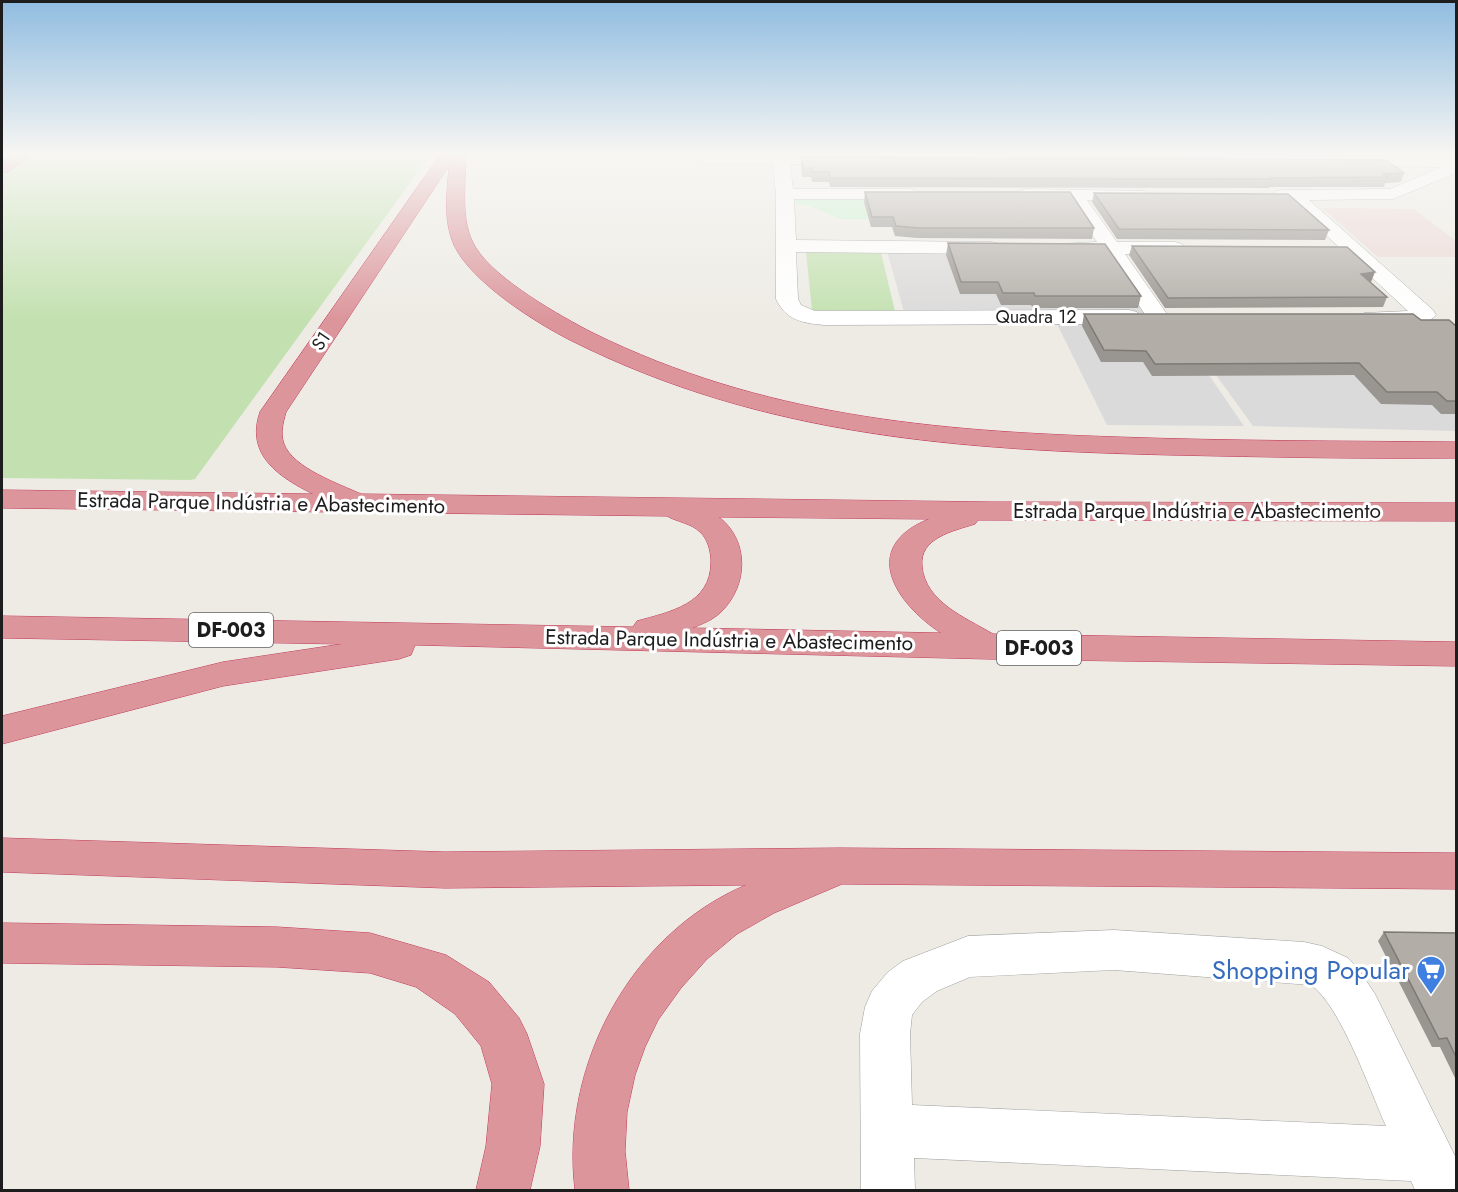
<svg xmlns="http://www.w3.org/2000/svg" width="1458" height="1192" viewBox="0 0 1458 1192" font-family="Jost,sans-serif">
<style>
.residential{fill:#dbdada}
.commercial{fill:#ecd8d5}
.grass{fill:#c3e1b0}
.park{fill:#c6f2ce}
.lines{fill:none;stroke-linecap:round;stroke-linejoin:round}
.minor-casing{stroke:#9e9e9e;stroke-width:1}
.highway-casing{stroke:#c3395a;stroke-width:1}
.minor{fill:#fff;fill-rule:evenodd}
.highway{fill:#db959b;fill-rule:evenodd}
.wall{fill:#999590}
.shaded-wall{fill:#7d7975}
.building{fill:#b2ada7;stroke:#7d7975;stroke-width:1.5}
.labels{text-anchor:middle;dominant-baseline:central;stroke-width:6;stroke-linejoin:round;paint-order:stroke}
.far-street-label{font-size:18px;fill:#1d1d1d;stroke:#fff}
.shield{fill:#fff;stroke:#616161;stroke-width:1.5}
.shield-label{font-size:20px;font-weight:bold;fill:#1d1d1d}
.street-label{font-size:21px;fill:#1d1d1d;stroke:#fff}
.near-shop-label{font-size:26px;fill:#366cbe;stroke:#fff;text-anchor:end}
</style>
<rect width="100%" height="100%" fill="#edebe4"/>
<path class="residential" d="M718,154H993L995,157L718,156Z
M1009,154H1170L1174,158L1011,157Z
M1175,154H1327L1333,158H1179Z
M887,251L1103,252L1144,313L904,312Z
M1056,322L1173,323L1244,426L1107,425Z
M1179,324L1456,332V431L1253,426Z"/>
<path class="commercial" d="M1322,208L1414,209L1456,241V257H1378Z"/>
<path class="grass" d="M33,154H431L195,479L190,480L2,478V173Z
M806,252L881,253L895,311L812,310Z"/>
<path class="park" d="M797,198L865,199L870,219H841L807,205H796Z"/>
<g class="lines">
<g class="minor-casing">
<path id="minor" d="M696,154H802L810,159L802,164H790L793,189H909L915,190L918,194L915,198L909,199H794L796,240L992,242L999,244L1002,248L999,252L992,254L796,252L798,299L801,305L815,311L1129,310L1137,312L1140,317L1137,322L1129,324L824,325C802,323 786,320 776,299V194L773,164L708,163L702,162Z
M994,154H1011L1014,159L1012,163H1000Z
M1343,156L1456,157V173L1393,199L1309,200L1433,310L1436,315C1426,329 1380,327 1364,323L1361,318L1364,313L1408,311L1288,200L1276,199L1273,195L1276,191L1282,190L1390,189L1442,167L1337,165L1335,161Z
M1027,189L1146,191L1149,195L1146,199L1140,200H1087L1117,242H1175L1182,244L1185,248L1182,252L1175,254H1125L1169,317L1166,322L1158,324L1150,322L1105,254L1058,252L1055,248L1058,244L1097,242L1069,200L1021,198L1018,194L1021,190Z
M1114,930L1304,942L1322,946L1348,958L1357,967L1375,994L1456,1158V1190H1415L1411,1181L914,1158L915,1190H861L860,1034L865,1007L872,991L888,972L903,961L968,936ZM1114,970L1311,985C1341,1006 1370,1091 1386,1126L912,1105L910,1034L912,1015L922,1002L937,991L970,977Z"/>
</g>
<g class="highway-casing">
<path id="highway" d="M14,154H33L8,172L2,173V161Z
M441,154H466C466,183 459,222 476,248C496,280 560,316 593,333C762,416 933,431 1118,437C1231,441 1343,441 1456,442V458C1362,459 1266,457 1171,455C961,450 764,437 572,341C536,323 471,282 454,245C443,220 447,192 449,166L286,412C283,423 280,433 284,444C293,468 339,484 361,494L992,502L1456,503V521L978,520L975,524C953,531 919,538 922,566C925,602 966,618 993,634L1456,642V666L989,659L415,645L411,655L399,659L223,686L2,744V716L223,662L342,644L2,638V616L633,627L637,621C670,612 711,604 711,562C711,552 708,539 700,532C691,523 677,522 667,516L2,508V490L313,494C279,477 245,455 260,412ZM719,517L929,519C859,547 895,603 941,633L692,628C702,624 713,620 721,612C748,586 750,541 719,517Z
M2,838L445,852L840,848L1456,853V889L842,884L774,913L737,934L707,959L681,988L658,1020L645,1047L635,1075L627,1112L625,1151L629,1190H575C560,1067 630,934 746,885L445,888L2,872Z
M2,923L277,927L370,933L446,955L489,982L519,1018L527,1034L544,1084L540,1146L530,1190H476L486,1146L492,1084L481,1046L455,1014L416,987L370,973L277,967L2,963Z"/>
</g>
<use href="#minor" class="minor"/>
<use href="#highway" class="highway"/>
</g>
<path class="wall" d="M801,157L1404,173L1401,182L1385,183L1384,187H1270L1269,188L830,187L829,182H812L811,177H802L801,166Z
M865,192L1094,228L1092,239L917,238L895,236L892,227H871L864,202Z
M1094,193L1329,230L1325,240L1117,239L1092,202Z
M948,243L1141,296L1138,308H1033L1031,305H1001L996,294H960L946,255Z
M1132,246L1371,282H1370L1387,297L1383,307L1165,308L1129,255Z
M1084,314L1421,320L1456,326V414H1441L1432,405L1381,404L1354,375L1152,376L1143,362H1101L1082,326Z
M1384,932L1456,933V1080L1440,1047H1432L1378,941Z"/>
<path class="shaded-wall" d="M1375,272L1371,282L1357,284L1361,274Z"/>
<path class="building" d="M801,157L1386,160L1404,173L1383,174L1387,177L1270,178L1272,179L830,178L829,172H812V168H803Z
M865,192H1070L1094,228H919L896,226L893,217H872Z
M1094,193L1288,194L1329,230L1119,229Z
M948,243L1105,244L1141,296H1035L1034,293H1003L998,282H961Z
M1132,246L1347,247L1375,272L1361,274L1387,297L1168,298Z
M1084,314H1413L1421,320H1449L1456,326V401H1447L1437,392H1387L1359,363L1155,364L1146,351L1104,350Z
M1384,932L1456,933V1057L1447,1038L1439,1039Z"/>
<linearGradient id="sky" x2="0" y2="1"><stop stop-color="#8fbce0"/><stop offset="0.48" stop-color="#f7f6f3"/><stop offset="1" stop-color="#f7f6f3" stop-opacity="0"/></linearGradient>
<rect width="1458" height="321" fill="url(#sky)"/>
<defs>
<g id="supermarket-pin" transform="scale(1.5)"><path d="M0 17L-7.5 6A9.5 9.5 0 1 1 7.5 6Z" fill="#3f7fe0" stroke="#fff"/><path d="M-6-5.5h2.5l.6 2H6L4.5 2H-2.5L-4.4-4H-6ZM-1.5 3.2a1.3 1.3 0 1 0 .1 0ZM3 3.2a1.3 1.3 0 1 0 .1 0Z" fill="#fff"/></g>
</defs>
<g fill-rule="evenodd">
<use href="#supermarket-pin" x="1431" y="970"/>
</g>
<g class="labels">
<g class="far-street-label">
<text x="1036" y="317">Quadra 12</text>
<text transform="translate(321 341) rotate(-56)">S1</text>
</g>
<g class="shield">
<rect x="189" y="613" width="84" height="34" rx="4.5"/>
<rect x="997" y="631" width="84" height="34" rx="4.5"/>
</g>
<g class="shield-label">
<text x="231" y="630">DF-003</text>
<text x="1039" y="648">DF-003</text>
</g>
<g class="street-label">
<text transform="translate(261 503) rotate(1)">Estrada Parque Indústria e Abastecimento</text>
<text x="1197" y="511">Estrada Parque Indústria e Abastecimento</text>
<text transform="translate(729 640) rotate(1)">Estrada Parque Indústria e Abastecimento</text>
</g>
<g class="near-shop-label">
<text x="1410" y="970">Shopping Popular</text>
</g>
</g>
<rect width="1458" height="1192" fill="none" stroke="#1d1d1d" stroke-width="6"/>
</svg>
